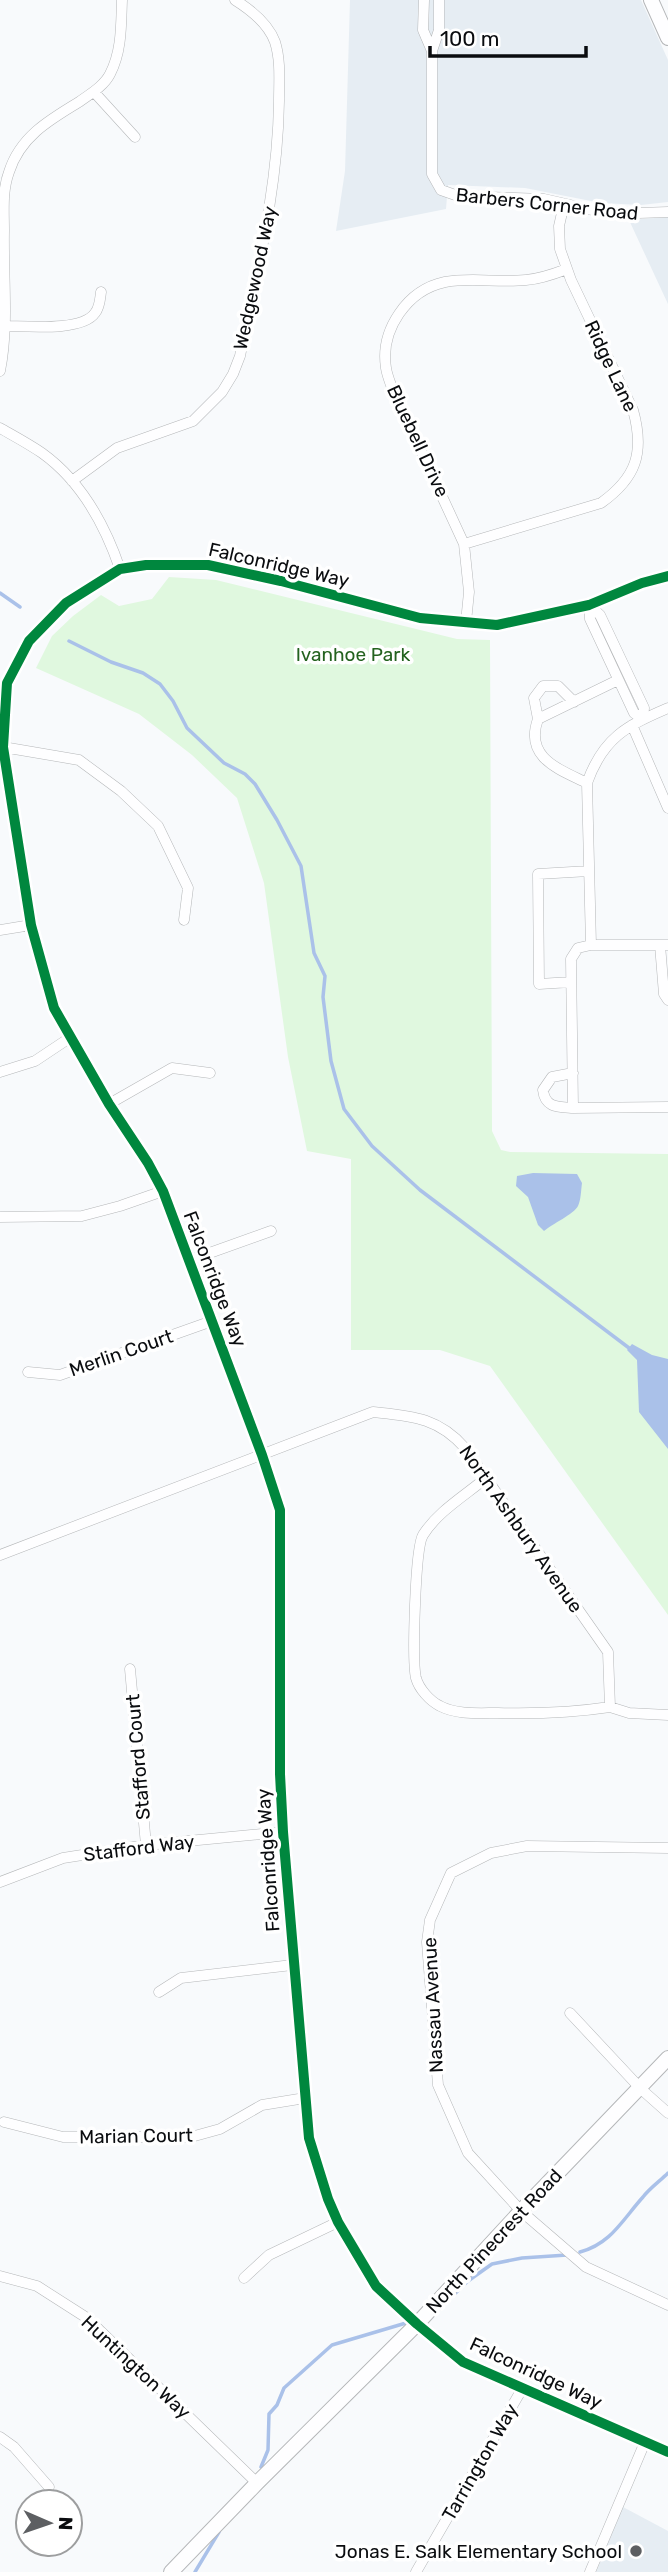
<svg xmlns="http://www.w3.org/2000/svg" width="668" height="2572" viewBox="0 0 668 2572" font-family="Rubik,sans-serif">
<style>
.built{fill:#e6edf3}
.green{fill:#e0f8df}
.water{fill:#aac1e9}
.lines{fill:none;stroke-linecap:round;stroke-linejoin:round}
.stream{stroke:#aac1e9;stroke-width:3.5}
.street-casing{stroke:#b5b7b9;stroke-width:11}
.secondary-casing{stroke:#b5b7b9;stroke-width:16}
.street{stroke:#fefeff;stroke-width:10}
.secondary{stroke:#fefeff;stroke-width:14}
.cycleway-casing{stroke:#fff;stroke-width:15}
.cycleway{stroke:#00873e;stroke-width:10}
.poi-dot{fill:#5d5f62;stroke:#fff;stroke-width:2.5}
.labels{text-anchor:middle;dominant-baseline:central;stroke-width:7;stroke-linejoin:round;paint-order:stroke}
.street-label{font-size:19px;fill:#0a0c0f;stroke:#fff}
.park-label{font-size:19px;fill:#24621f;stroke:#fff}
.poi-label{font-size:19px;fill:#0a0c0f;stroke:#fff;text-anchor:end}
</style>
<rect width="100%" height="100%" fill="#f8fafc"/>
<path class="built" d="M350,0H641L668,60V202L641,205L601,203L525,188L448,185L446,209L336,231L345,171Z
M668,217V304L629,220Z
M623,2507L668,2531V2572H596Z"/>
<path class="green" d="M169,577L216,580L457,639L490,640L492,1131L501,1150L510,1152L668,1154V1615L490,1366L440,1350H351V1159L307,1151L288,1057L264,883L237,798L192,755L139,714L36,668L52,636L73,616L101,595L119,606L152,599Z"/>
<path class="water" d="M533,1173L577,1174L582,1183C581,1190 581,1200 578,1206C574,1214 552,1224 544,1231L538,1225L528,1197L516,1186L517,1176Z
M632,1344L652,1355L668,1359V1449L639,1412L637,1360L627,1350Z"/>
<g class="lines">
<path class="stream" d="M0,593L20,607
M69,641L111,662L143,673L160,684L173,701L187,728L224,763L245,774L255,784L277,820L301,866L314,953L325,976L323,997L331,1061L344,1109L372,1146L420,1190L633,1351
M580,2252C611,2244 623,2219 643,2197C650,2188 660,2181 668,2173
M441,2307L468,2281L492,2264L522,2258L567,2255
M261,2467L268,2450L269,2414L277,2405L284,2388L332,2345L406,2323
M195,2572L219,2532"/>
<g class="street-casing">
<path id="street" d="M424,0L423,30L432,51
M439,0V30L432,51V174L441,190L458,196L544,199L610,214L668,212
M94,92L135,137
M3,326C25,326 82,332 95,313C100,307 100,299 101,292
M0,371C9,326 3,276 4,231C4,211 2,191 9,172C20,137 49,120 79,102C90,94 104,86 110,74C122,51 121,25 122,0
M0,428C14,436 29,444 42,453C81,481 105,525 120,569
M72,481L117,448L193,421L222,392L233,374L240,356C257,271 278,188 279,101C279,82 281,61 275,42C268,23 251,10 235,0
M464,544L601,503C636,478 645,453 633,410L571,280L560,249L559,226L564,204
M668,576L642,583L589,605L497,625L420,618L281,581L208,565H146L120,569L66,603L29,641L7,683L3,747L31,925L54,1008L109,1104L148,1163L163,1191L262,1455L280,1510V1774L283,1832L309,2138L328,2199L338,2222L376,2286L417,2324L463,2362L668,2452
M589,605L600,615L644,708L643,719
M589,605L590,619L634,713L643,719
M466,622L469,592L464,544L392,388C390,382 387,375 386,368C380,330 407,290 445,282C471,277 499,283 526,280C540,279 554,274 567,269
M538,719L534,698L543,686H558L574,702
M632,725L668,808
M3,747L79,760L121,791L158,826L188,888L184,920
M587,783C559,769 524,758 538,719L618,680
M0,930L31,925
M591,945L587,783C603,738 626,726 668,708
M660,945L664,994L668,1000
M668,945H591L578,948L571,959L573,1108L668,1107
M571,982L539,984L538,874L589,871
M0,1072L35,1061L71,1037
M573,1073L552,1077L543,1090C545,1108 558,1107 573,1108
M109,1104L172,1068L210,1073
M0,1217L82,1216L120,1206L163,1191
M190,1260L271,1231
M28,1372L60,1375L212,1321
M487,1477C466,1495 438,1511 423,1535C415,1548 412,1661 416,1678C419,1689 430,1701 440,1706C457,1715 479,1713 498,1713C538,1714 570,1713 610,1707
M0,1555L373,1412C411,1416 438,1417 465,1448L608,1652L610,1707L629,1713L668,1715
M130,1669L146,1845
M668,1848L527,1846L491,1853L451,1873L430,1920L427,1942L438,2085L468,2153L521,2211L586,2267L668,2305
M0,1882L63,1858L146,1845L283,1832
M159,1992L181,1978L292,1965
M570,2013L641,2089L668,2113
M4,2122L63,2137H191L220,2129L262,2105L305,2098
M0,2276L37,2286L87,2318L257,2483
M244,2278L269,2255L338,2222
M0,2437L14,2447L49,2487
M416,2572L522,2389
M590,2572L645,2442"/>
</g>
<g class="secondary-casing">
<path id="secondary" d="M651,0L668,38
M171,2572L257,2483L417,2324L521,2211L668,2058"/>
</g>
<use href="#street" class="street"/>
<use href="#secondary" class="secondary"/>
<g class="cycleway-casing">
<path id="cycleway" d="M668,576L642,583L589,605L497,625L420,618L281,581L208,565H146L120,569L66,603L29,641L7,683L3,747L31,925L54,1008L109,1104L148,1163L163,1191L262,1455L280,1510V1774L283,1832L309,2138L328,2199L338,2222L376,2286L417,2324L463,2362L668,2452"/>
</g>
<use href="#cycleway" class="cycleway"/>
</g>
<circle class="poi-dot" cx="636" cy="2551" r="7"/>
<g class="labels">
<g class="street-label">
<text transform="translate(547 204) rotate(6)">Barbers Corner Road</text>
<text transform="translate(255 278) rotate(-78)">Wedgewood Way</text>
<text transform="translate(611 366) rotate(65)">Ridge Lane</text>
<text transform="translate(418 441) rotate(65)">Bluebell Drive</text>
<text transform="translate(279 565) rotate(13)">Falconridge Way</text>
<text transform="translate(215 1279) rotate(69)">Falconridge Way</text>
<text transform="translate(121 1353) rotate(-19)">Merlin Court</text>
<text transform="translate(521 1529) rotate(55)">North Ashbury Avenue</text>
<text transform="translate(138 1757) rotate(-95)">Stafford Court</text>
<text transform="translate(139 1848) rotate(-7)">Stafford Way</text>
<text transform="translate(268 1860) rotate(-94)">Falconridge Way</text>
<text transform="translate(433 2005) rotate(-93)">Nassau Avenue</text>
<text transform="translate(136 2136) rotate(-1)">Marian Court</text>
<text transform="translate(494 2241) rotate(-47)">North Pinecrest Road</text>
<text transform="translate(136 2367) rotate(43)">Huntington Way</text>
<text transform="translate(536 2373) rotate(25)">Falconridge Way</text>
<text transform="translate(480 2462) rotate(-60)">Tarrington Way</text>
</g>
<g class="park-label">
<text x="353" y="654">Ivanhoe Park</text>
</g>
<g class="poi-label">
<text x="622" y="2551">Jonas E. Salk Elementary School</text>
</g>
</g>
<g transform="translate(49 2523) rotate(92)"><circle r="33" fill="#ffffff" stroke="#9d9e9f" stroke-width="2"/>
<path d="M0-5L12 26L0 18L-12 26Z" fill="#5d5f62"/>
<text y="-10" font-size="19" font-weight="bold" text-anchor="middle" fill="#0a0c0f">N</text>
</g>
<path d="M430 46v10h156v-10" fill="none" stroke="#0a0c0f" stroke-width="3.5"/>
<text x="440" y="46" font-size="21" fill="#0a0c0f" stroke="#ffffff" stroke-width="5" paint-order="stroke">100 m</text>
</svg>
